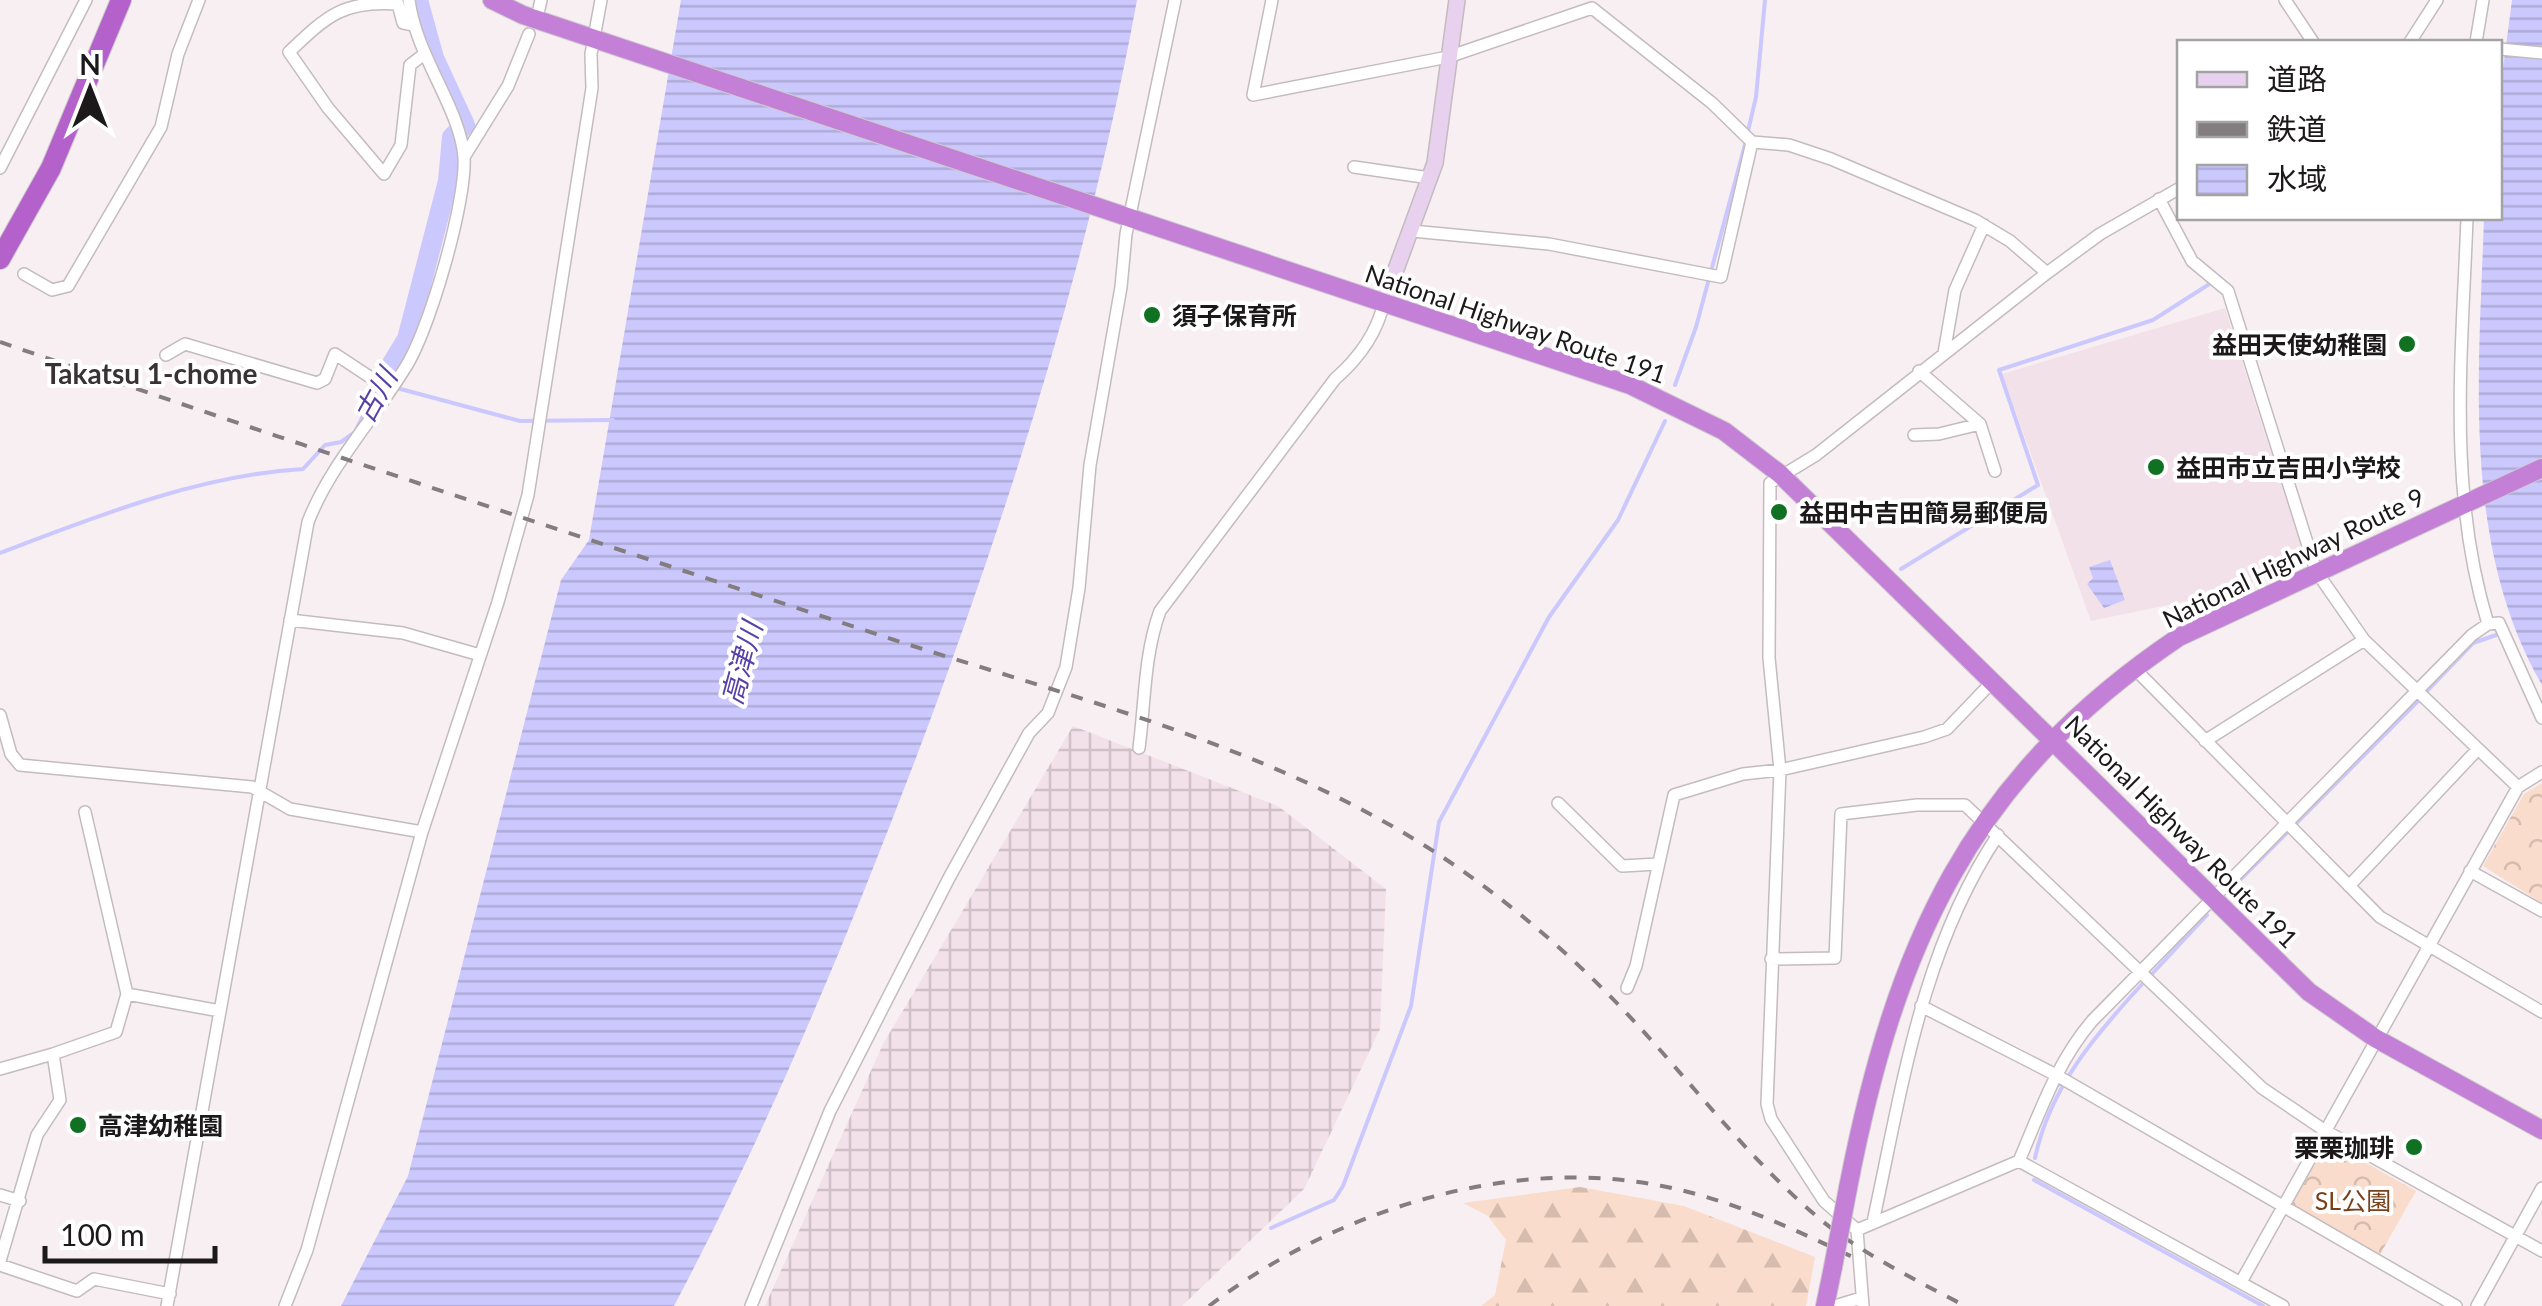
<svg xmlns="http://www.w3.org/2000/svg" width="2542" height="1306" viewBox="0 0 2542 1306" font-family="Lato,'Noto Sans JP',sans-serif">
<style>
.built{fill:#f3e1e9}
.industrial{fill:url(#industrial-grid)}
.forest{fill:url(#forest-firs)}
.park{fill:url(#park-crowns)}
.water{fill:url(#water-rules)}
.lines{fill:none;stroke-linecap:round;stroke-linejoin:round}
.stream{stroke:#cbc8fe;stroke-width:4}
.river{stroke:#cbc8fe;stroke-width:20}
.minor-casing{stroke:#c4bbbf;stroke-width:14}
.secondary-casing{stroke:#c4bbbf;stroke-width:18}
.trunk-casing{stroke:#cdcccd;stroke-width:20}
.motorway-casing{stroke:#cdcccd;stroke-width:22}
.minor{stroke:#fff;stroke-width:11}
.secondary{stroke:#e8d0ef;stroke-width:15}
.trunk{stroke:#c380d6;stroke-width:18}
.motorway{stroke:#b461cb;stroke-width:20}
.rail{stroke:#837d80;stroke-width:4;stroke-dasharray:12 12;stroke-linecap:butt}
.trunk-bridge-casing{stroke:#cdcccd;stroke-width:20;stroke-linecap:butt}
.trunk-bridge{stroke:#c380d6;stroke-width:18}
.poi-dot{fill:#0f7121;stroke:#fff;stroke-width:4}
.labels{text-anchor:middle;dominant-baseline:central;stroke-width:8;stroke-linejoin:round;paint-order:stroke}
.poi-label{font-size:25px;font-weight:bold;fill:#1c191b;stroke:#fff;text-anchor:start}
.street-label{font-size:25px;fill:#1c191b;stroke:#fff}
.park-label{font-size:25px;fill:#79411b;stroke:#fff}
.neighbourhood-label{font-size:28px;font-weight:bold;fill:#393235;stroke:#fff}
.water-label{font-size:28px;font-style:italic;fill:#5642a7;stroke:#fff}
</style>
<defs>
<pattern id="industrial-grid" width="8" height="8" patternUnits="userSpaceOnUse" patternTransform="scale(2.5)"><rect width="8" height="8" fill="#f3e1e9"/><path d="M0 4h8M4 0v8" fill="none" stroke="#d0c0c7"/></pattern>
<pattern id="forest-firs" width="22" height="20" patternUnits="userSpaceOnUse" patternTransform="scale(2.5)"><rect width="22" height="20" fill="#f9dccb"/><path d="M5 1l3.5 6h-7zM16 11l3.5 6h-7z" fill="#d5bcae"/></pattern>
<pattern id="park-crowns" width="20" height="18" patternUnits="userSpaceOnUse" patternTransform="scale(2.5)"><rect width="20" height="18" fill="#f9dccb"/><path d="M2 6a3 3 0 1 1 6 0M12 15a3 3 0 1 1 6 0" fill="none" stroke="#d5bcae"/></pattern>
<pattern id="water-rules" width="6" height="5" patternUnits="userSpaceOnUse" patternTransform="scale(2.5)"><rect width="6" height="5" fill="#cbc8fe"/><path d="M0 2.5h6" fill="none" stroke="#aeabd9"/></pattern>
</defs>
<rect width="100%" height="100%" fill="#f8eff3"/>
<path class="built" d="M2225,308L2305,559L2231,592L2091,621L2002,374Z"/>
<path class="industrial" d="M1073,726L1278,806L1386,889L1380,1029L1304,1189L1182,1306H765L883,1044Z"/>
<path class="forest" d="M1580,1187L1684,1206L1815,1257L1806,1306H1481L1495,1295L1506,1240L1488,1216L1463,1203Z"/>
<path class="park" d="M2542,783V903L2483,866L2524,794Z
M2328,1142L2416,1191L2378,1258L2290,1208Z"/>
<path class="water" d="M681,0H1137C1092,246 1017,484 931,718C856,918 774,1117 674,1306H341L408,1176L561,580L589,540Z
M2512,0H2542V685C2461,544 2479,373 2484,218H2500V91Z
M2110,560L2125,600L2104,608L2087,584L2093,578L2089,567Z"/>
<g class="lines">
<path class="stream" d="M1748,131L1756,97L1765,0
M1675,385L1696,327L1746,141
M397,388L520,421L613,420
M0,553C97,516 200,475 303,469L325,445L341,442L355,432L377,388
M1901,569L2038,485L1999,370L2153,320L2211,283
M2426,692L2473,643L2499,634
M2229,891L2420,699
M2151,975L2207,915
M2035,1158C2050,1087 2096,1034 2144,982
M2034,1180L2263,1306
M1271,1228L1334,1200L1343,1186L1411,1006L1439,822L1549,617L1618,520L1665,421"/>
<path class="river" d="M377,388L407,339L448,181L452,137L465,125L434,58L418,0"/>
<g class="minor-casing">
<path id="minor" d="M1272,0L1253,95L1448,57L1592,8L1712,103L1752,142L1789,145L1831,159L1975,220L2010,241L2047,273
M2285,0L2313,42
M539,9L541,0
M412,25L403,23L398,4C343,0 327,16 289,52L328,108L384,174L401,145L410,65L423,55
M2410,42L2437,0
M2476,42L2483,0
M2500,49L2542,53
M464,157L508,86L529,34
M1354,167L1430,178
M0,168L86,0
M2159,199L2192,261L2228,291L2316,571L2364,640L2518,787
M2467,218C2462,355 2447,490 2488,624
M1412,231L1549,244L1721,277L1752,142
M24,274L52,290L68,286L161,127L178,54L199,0
M1944,353L1955,290L1984,225
M166,355L185,344L317,383L325,379L335,354L388,389
M1919,371L1980,424L1995,471
M1914,435L1939,434L1980,424
M290,620L403,633L480,655
M2133,667L2380,917L2542,1012
M0,715L11,754L20,765L252,787L290,809L422,832
M2205,741L2364,640
M1139,748C1145,703 1144,654 1160,611L1335,379C1359,358 1377,334 1384,302
M1558,803L1622,866L1658,864
M2470,871L2542,911
M2349,886L2478,749
M1771,959L1835,958L1841,814L1917,805H1965L2262,1088L2324,1130L2542,1251
M1627,988L1636,966L1674,795L1743,774L1780,770L1924,737L1947,729L1994,680
M127,994L220,1011
M1921,1006L2056,1075L2456,1306
M0,1069L53,1054
M2019,1161L2283,1306
M0,1195L20,1201
M1873,1222C1902,1089 1921,950 1998,835
M1857,1230L1824,1201L1771,1119L1767,1104L1780,770L1769,658L1770,483L1816,455L2047,273L2100,234L2180,188
M0,1261L37,1135L60,1100L53,1054L116,1032L127,994L85,812
M0,1265L77,1291L94,1279L170,1294
M2241,1282L2518,787L2542,772
M167,1306L308,522C330,465 374,419 405,368C429,332 467,200 464,157C460,108 416,56 409,0
M285,1306L307,1250L422,832L498,602L528,495L592,88L591,54L601,0
M751,1306L830,1111L949,878L1029,733L1048,713L1066,667L1079,588L1090,465L1121,287L1126,234L1175,0
M1835,1306L1861,1298
M1863,1306L1857,1230L2019,1161C2040,1112 2057,1062 2092,1021L2472,635L2488,624L2499,623L2542,718
M2477,1306L2542,1188"/>
</g>
<g class="secondary-casing">
<path id="secondary" d="M1384,302L1435,163L1457,0"/>
</g>
<g class="trunk-casing">
<path id="trunk" d="M492,0L523,15L1630,385L1724,431L1780,474L2309,992L2375,1038L2542,1130
M1848,1188C1895,946 1968,779 2179,637L2542,468
M1825,1306L1833,1267"/>
</g>
<g class="motorway-casing">
<path id="motorway" d="M0,259L51,168L121,0"/>
</g>
<use href="#minor" class="minor"/>
<use href="#secondary" class="secondary"/>
<use href="#trunk" class="trunk"/>
<use href="#motorway" class="motorway"/>
<path class="rail" d="M0,342C293,443 587,539 882,636C1057,693 1244,739 1404,833C1477,876 1546,932 1606,992C1680,1066 1740,1152 1821,1220C1864,1255 1916,1280 1965,1306
M1209,1306C1333,1212 1507,1155 1662,1186C1733,1200 1796,1230 1861,1261"/>
<g class="trunk-bridge-casing">
<path id="trunk-bridge" d="M1833,1267L1848,1188"/>
</g>
<use href="#trunk-bridge" class="trunk-bridge"/>
</g>
<g class="poi-dot">
<circle cx="1152" cy="315" r="10"/>
<circle cx="2407" cy="344" r="10"/>
<circle cx="2156" cy="467" r="10"/>
<circle cx="1779" cy="512" r="10"/>
<circle cx="78" cy="1125" r="10"/>
<circle cx="2414" cy="1147" r="10"/>
</g>
<g class="labels">
<g class="poi-label">
<text x="1172" y="315">須子保育所</text>
<text x="2387" y="344" text-anchor="end">益田天使幼稚園</text>
<text x="2176" y="467">益田市立吉田小学校</text>
<text x="1799" y="512">益田中吉田簡易郵便局</text>
<text x="98" y="1125">高津幼稚園</text>
<text x="2394" y="1147" text-anchor="end">栗栗珈琲</text>
</g>
<g class="street-label">
<text transform="translate(1516 323) rotate(19)">National Highway Route 191</text>
<text transform="translate(2293 557) rotate(-26)">National Highway Route 9</text>
<text transform="translate(2182 831) rotate(45)">National Highway Route 191</text>
</g>
<g class="park-label">
<text x="2353" y="1200">SL公園</text>
</g>
<g class="neighbourhood-label">
<text x="151" y="373">Takatsu 1-chome</text>
</g>
<g class="water-label">
<text transform="translate(375 395) rotate(-61)">古川</text>
<text transform="translate(741 663) rotate(-75)">高津川</text>
</g>
</g>
<rect x="2177" y="40" width="325" height="180" fill="#ffffff" stroke="#a4a3a4" stroke-width="2.5"/>
<rect x="2197" y="72" width="50" height="15" fill="#e8d0ef" stroke="#a4a3a4" stroke-width="2.5"/>
<text x="2267" y="90" font-size="30" fill="#1c191b">道路</text>
<rect x="2197" y="122" width="50" height="15" fill="#837d80" stroke="#a4a3a4" stroke-width="2.5"/>
<text x="2267" y="140" font-size="30" fill="#1c191b">鉄道</text>
<rect x="2197" y="165" width="50" height="30" fill="url(#water-rules)" stroke="#a4a3a4" stroke-width="2.5"/>
<text x="2267" y="190" font-size="30" fill="#1c191b">水域</text>
<g transform="translate(90 90)" stroke="#ffffff" stroke-width="8" paint-order="stroke">
<path d="M0-8L18 38L0 25L-18 38Z" fill="#1c191b"/>
<text y="-15" font-size="28" font-weight="bold" text-anchor="middle" fill="#1c191b">N</text>
</g>
<path d="M45 1246v15h170v-15" fill="none" stroke="#1c191b" stroke-width="5"/>
<text x="60" y="1246" font-size="30" fill="#1c191b" stroke="#ffffff" stroke-width="8" paint-order="stroke">100 m</text>
</svg>
